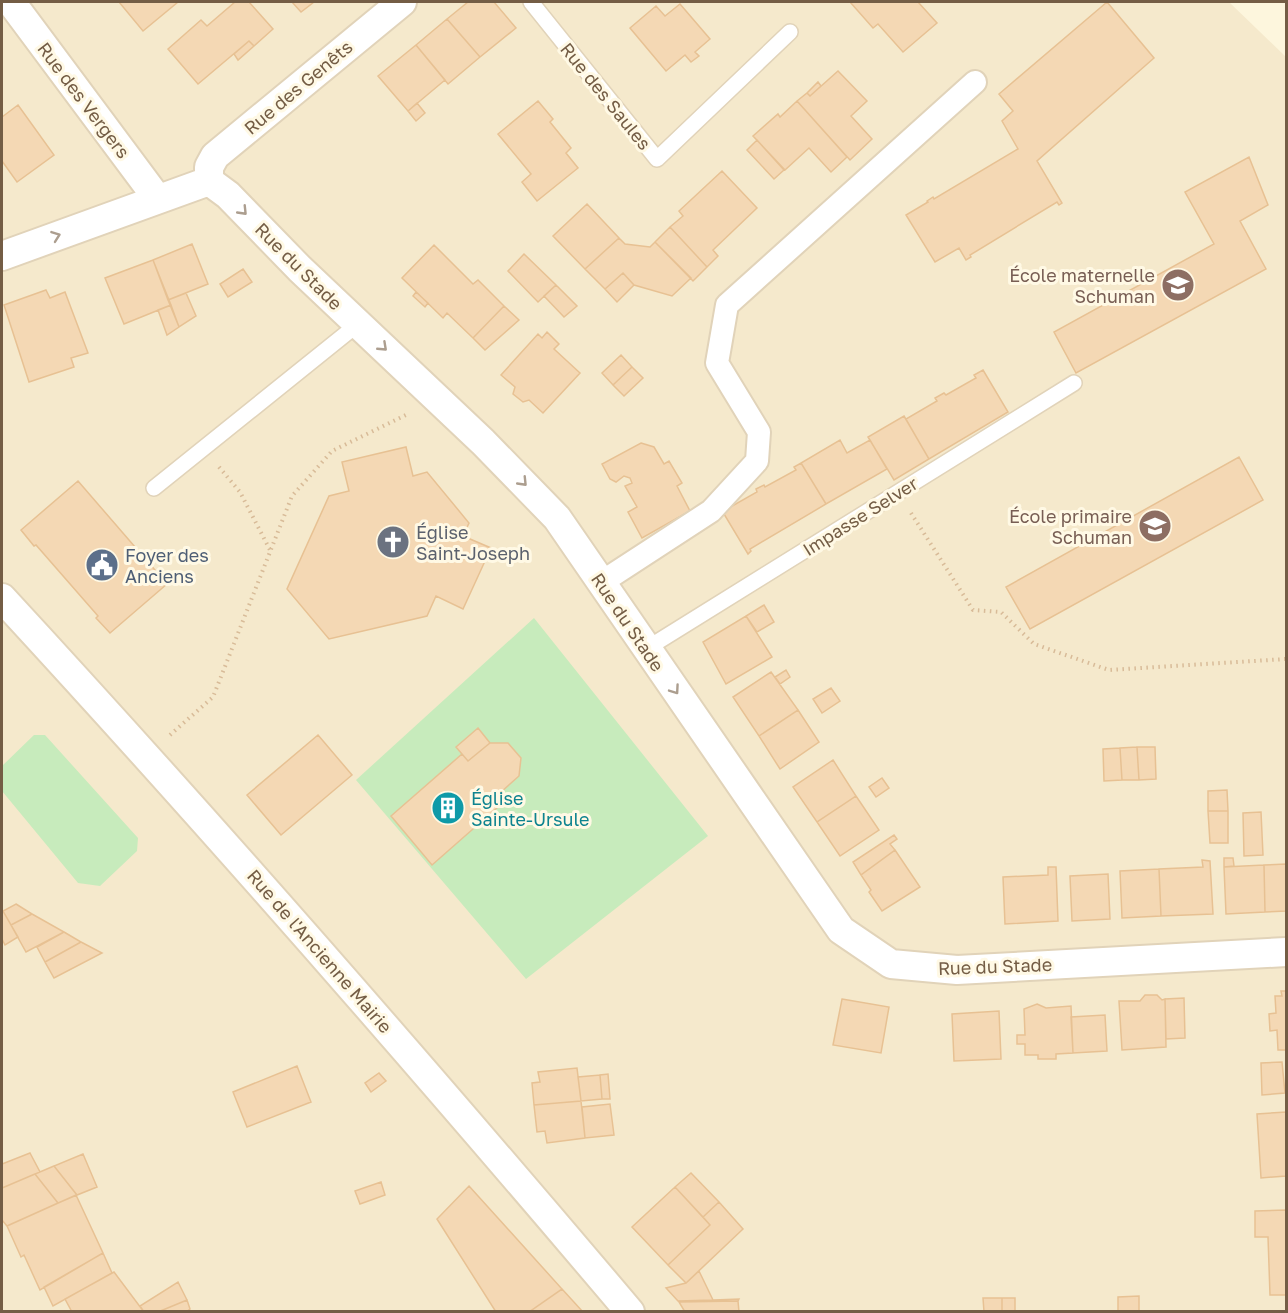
<svg xmlns="http://www.w3.org/2000/svg" width="1288" height="1313" viewBox="0 0 1288 1313" font-family="'Golos Text',sans-serif">
<style>
.residential{fill:#f5e9cc}
.green{fill:#c7ebbc}
.building{fill:#f4d8b4;stroke:#e7c193;stroke-width:1.5}
.lines{fill:none;stroke-linecap:round;stroke-linejoin:round}
.service-casing{stroke:#e1d3b9;stroke-width:18}
.pedestrian-casing{stroke:#e1d3b9;stroke-width:26}
.minor-casing{stroke:#e1d3b9;stroke-width:32}
.path{stroke:#d8bb98;stroke-width:4;stroke-dasharray:1.5 4.5;stroke-linecap:butt}
.service{stroke:#fff;stroke-width:15}
.pedestrian{stroke:#fff;stroke-width:22}
.minor{stroke:#fff;stroke-width:28}
.oneway{stroke:#ac9e8f}
.labels{text-anchor:middle;dominant-baseline:central;stroke-width:6;stroke-linejoin:round;paint-order:stroke}
.street-label{font-size:18px;fill:#745d45;stroke:#fff9e5}
.education-label{font-size:18px;fill:#785e54;stroke:#fff9e5;text-anchor:end}
.worship-label{font-size:18px;fill:#5b616d;stroke:#fff9e5;text-anchor:start}
.service-label{font-size:18px;fill:#4e5e75;stroke:#fff9e5;text-anchor:start}
.culture-label{font-size:18px;fill:#0d838f;stroke:#fff9e5;text-anchor:start}
</style>
<rect width="100%" height="100%" fill="#fdf6dd"/>
<path class="residential" d="M2,2H1229L1286,57V1311L2,1312Z"/>
<path class="green" d="M534,618L708,836L526,979L356,780Z
M34,735H45L138,838L137,851L100,886L78,883L2,791V766Z"/>
<path class="building" d="M119,2H178L143,31Z
M235,2H249L273,29L254,46L249,41L198,84L168,49L201,20L207,26Z
M292,2H314L301,12Z
M468,2H494L516,28L480,57L447,19Z
M850,2H918L937,23L903,52L878,24L873,28Z
M1107,2L1154,58L1037,161L1062,203L1059,205L1057,202L970,255L971,257L966,260L959,248L935,262L906,215L928,202L927,201L933,197L934,199L1018,149L1002,121L1013,111L999,94Z
M680,4L710,39L695,52L699,56L691,62L685,55L666,71L630,28L656,6L665,16Z
M447,19L480,57L448,84L416,45Z
M249,41L254,46L238,60L234,54Z
M416,45L445,80L408,111L378,76Z
M838,71L867,101L851,116L872,139L850,160L797,101L807,93L810,96Z
M818,82L821,86L810,96L807,93Z
M538,101L553,119L550,122L571,148L566,153L578,168L537,201L522,182L531,174L498,134Z
M797,101L847,157L831,172L809,148L785,170L753,136L778,114L780,117Z
M417,103L425,113L416,121L408,111Z
M18,105L54,155L17,182L2,161V117Z
M757,140L784,170L774,179L747,150Z
M1249,157L1268,205L1240,221L1266,269L1076,373L1054,332L1214,244L1185,192Z
M722,171L757,208L713,250L718,256L707,267L670,227L683,216L679,211Z
M587,204L619,238L585,269L553,236Z
M670,227L707,267L693,281L655,242Z
M619,238L625,244L650,247L655,242L691,278L672,296L634,285L623,273L605,289L585,269Z
M192,244L208,284L168,300L153,260Z
M434,245L473,284L478,280L504,306L473,338L447,313L443,318L402,278Z
M524,254L556,285L538,302L508,271Z
M153,260L171,305L124,324L105,278Z
M243,269L252,282L228,297L220,284Z
M623,273L634,285L617,302L605,289Z
M556,285L577,306L564,317L544,296Z
M46,290L50,298L65,292L88,353L71,358L74,367L29,382L4,305Z
M416,292L428,303L425,307L413,296Z
M186,293L196,316L179,327L168,300Z
M171,305L179,327L167,335L158,310Z
M504,306L519,320L485,350L473,338Z
M547,332L559,344L554,349L580,373L543,413L529,400L523,402L513,394L515,387L501,375L538,334L542,338Z
M621,355L632,367L613,385L602,373Z
M632,367L643,378L624,396L613,385Z
M983,370L1008,412L929,459L906,419L937,401L935,398L944,393L946,395L976,378L974,375Z
M904,416L929,459L894,480L868,437Z
M840,440L847,453L870,440L887,469L826,504L801,463Z
M641,443L654,447L664,464L669,461L682,483L677,486L690,511L642,538L628,512L637,507L625,486L632,483L630,478L624,476L616,482L610,479L602,464Z
M406,447L413,476L427,472L469,523L463,536L491,548L463,609L436,596L427,616L329,639L287,589L329,496L349,491L342,462Z
M1239,457L1263,500L1030,629L1006,587Z
M801,463L826,504L750,549L751,551L748,554L721,509H727L757,492L756,489L764,485L765,487L796,470L794,467Z
M78,481L167,584L110,633L96,618L98,616L36,545L34,546L21,530Z
M764,605L774,622L757,632L746,616Z
M746,616L772,657L726,684L703,642Z
M786,670L790,677L780,684L775,677Z
M771,672L798,710L759,736L733,697Z
M831,688L840,701L822,713L813,699Z
M798,710L819,742L780,769L759,736Z
M478,728L490,743L468,761L456,747Z
M318,735L352,775L281,835L247,795Z
M490,743H508L521,758L519,776L500,793L506,800L432,865L391,816L462,754L468,761Z
M1137,747L1139,780H1122L1120,748Z
M1137,747H1155L1156,779L1139,780Z
M1120,748L1122,780L1104,781L1103,749Z
M833,760L856,796L817,822L793,787Z
M882,778L889,788L876,797L869,787Z
M1227,790L1228,811H1208V791Z
M856,796L879,830L840,856L817,822Z
M1208,811H1228V843H1210Z
M1261,812L1263,855L1244,856L1243,813Z
M894,835L897,839L890,844L895,850L861,875L853,862Z
M895,850L920,887L882,911L869,892L871,890L861,875Z
M1224,858H1233L1234,866L1224,867Z
M1202,860L1210,861L1213,914L1161,916L1159,869L1203,867Z
M1286,864V911L1265,912L1264,865Z
M1264,865L1265,912L1226,914L1224,867Z
M1048,867H1056L1058,921L1005,924L1003,877L1048,875Z
M1159,869L1161,916L1122,918L1120,871Z
M1108,874L1110,919L1072,921L1070,876Z
M16,904L32,914L11,925L3,911Z
M3,911L18,937L5,945L2,939V912Z
M32,914L64,932L26,952L11,925Z
M64,932L81,942L45,962L37,947Z
M81,942L102,953L54,978L45,962Z
M1281,991H1286V1050H1278L1277,1030L1270,1031L1269,1014L1276,1013L1275,996H1282Z
M1145,995H1157L1162,1000L1165,999L1166,1047L1122,1050L1119,1001H1140Z
M1184,998L1185,1038L1166,1039L1165,999Z
M842,999L889,1007L881,1053L833,1045Z
M1037,1004L1046,1008L1071,1006L1073,1053L1056,1054V1059H1038V1055H1025V1044H1017V1035H1025L1024,1009Z
M999,1011L1001,1059L954,1061L952,1014Z
M1105,1015L1107,1051L1073,1053L1071,1017Z
M1282,1062L1285,1093L1262,1095L1261,1063Z
M297,1066L311,1102L247,1127L233,1092Z
M577,1068L581,1101L534,1105L532,1083L540,1082L538,1072Z
M379,1073L386,1081L371,1092L365,1083Z
M608,1074L610,1099H602L600,1075Z
M600,1075L602,1099L581,1101L578,1077Z
M581,1101L585,1138L547,1143L545,1131L537,1132L534,1105Z
M610,1104L614,1135L585,1138L582,1107Z
M1286,1112V1176L1261,1178L1257,1114Z
M30,1153L40,1172L2,1188V1164Z
M83,1154L97,1187L77,1195L54,1166Z
M54,1166L77,1195L58,1203L35,1174Z
M691,1173L719,1202L703,1217L675,1187Z
M35,1174L58,1203L7,1226L2,1220V1188Z
M381,1182L385,1195L360,1204L355,1191Z
M469,1186L562,1289L529,1312H496L437,1219Z
M675,1187L710,1225L668,1265L632,1227Z
M76,1195L103,1253L40,1290L24,1255L21,1257L7,1226Z
M719,1202L743,1229L686,1283L668,1265L710,1225L703,1217Z
M1286,1210V1295H1270L1268,1237H1255V1211Z
M103,1253L112,1273L53,1306L44,1287Z
M699,1271L713,1300L678,1301L666,1288L686,1283Z
M114,1272L144,1312H72L65,1299Z
M178,1282L187,1300L158,1312H144L140,1306Z
M562,1289L583,1312H529Z
M1139,1296V1312H1118V1297Z
M983,1298H1002V1312H984Z
M1002,1298H1015V1312H1002Z
M739,1299L738,1301H678L713,1300Z
M187,1300L190,1309L186,1312H158Z
M738,1301L739,1312H685L679,1302Z"/>
<g class="lines">
<g class="service-casing">
<path id="service" d="M531,2L657,159L790,32
M154,488L358,324
M646,649L1074,383"/>
</g>
<g class="pedestrian-casing">
<path id="pedestrian" d="M602,582L711,511L757,461L759,432L717,363L727,305L975,82"/>
</g>
<g class="minor-casing">
<path id="minor" d="M11,2L157,198
M209,181V167L215,156L402,2
M2,256L209,181L228,195L300,269L483,442L557,518L841,930L891,964L957,970L1286,952
M2,598C217,831 425,1070 630,1312"/>
</g>
<path class="path" d="M219,467L240,492L270,550
M911,513L973,610L1001,612L1034,644L1109,670L1286,659
M170,735L213,697L292,496L332,451L408,414"/>
<use href="#service" class="service"/>
<use href="#pedestrian" class="pedestrian"/>
<use href="#minor" class="minor"/>
</g>
<defs><path id="oneway-chevron" d="M-2-3.5L2.5 0L-2 3.5" fill="none" stroke-width="1.6" stroke-linecap="round" stroke-linejoin="round" transform="scale(1.5)"/></defs>
<g class="oneway">
<use href="#oneway-chevron" transform="translate(243 211) rotate(46)"/>
<use href="#oneway-chevron" transform="translate(56 236) rotate(-20)"/>
<use href="#oneway-chevron" transform="translate(383 347) rotate(43)"/>
<use href="#oneway-chevron" transform="translate(523 482) rotate(46)"/>
<use href="#oneway-chevron" transform="translate(675 690) rotate(55)"/>
</g>
<defs>
<g id="school-disc" transform="scale(1.725)"><circle r="9.5" fill="#8d6e63" stroke="#fff9e5"/><path d="M0-5L7-2L0 1L-7-2ZM-4 1L0 2.5L4 1V4Q0 6-4 4Z" fill="#fff"/></g>
<g id="church-disc" transform="scale(1.725)"><circle r="9.5" fill="#6b7280" stroke="#fff9e5"/><path d="M-1.2-6h2.4v3.5h3.3v2.4h-3.3V6h-2.4V-.1h-3.3v-2.4h3.3Z" fill="#fff"/></g>
<g id="civic-disc" transform="scale(1.725)"><circle r="9.5" fill="#5c6f8a" stroke="#fff9e5"/><path d="M-.6-6.5H3V-4.5H.6V-3L4-1V1h2V6H-6V1h2V-1L-.6-3ZM-1.2 2.5V6h2.4V2.5Z" fill="#fff"/></g>
<g id="building-disc" transform="scale(1.725)"><circle r="9.5" fill="#0f9aa8" stroke="#fff9e5"/><path d="M-4-6H4V6H1V3H-1V6H-4ZM-2.5-4.3h1.7v1.8h-1.7ZM.8-4.3h1.7v1.8H.8ZM-2.5-1h1.7V.8h-1.7ZM.8-1h1.7V.8H.8Z" fill="#fff"/></g>
</defs>
<g fill-rule="evenodd">
<use href="#school-disc" x="1178" y="285"/>
<use href="#school-disc" x="1155" y="526"/>
<use href="#church-disc" x="393" y="542"/>
<use href="#civic-disc" x="102" y="565"/>
<use href="#building-disc" x="448" y="808"/>
</g>
<g class="labels">
<g class="street-label">
<text transform="translate(298 87) rotate(-40)">Rue des Genêts</text>
<text transform="translate(606 96) rotate(51)">Rue des Saules</text>
<text transform="translate(84 100) rotate(53)">Rue des Vergers</text>
<text transform="translate(299 266) rotate(45)">Rue du Stade</text>
<text transform="translate(860 516) rotate(-32)">Impasse Selver</text>
<text transform="translate(628 622) rotate(56)">Rue du Stade</text>
<text transform="translate(320 951) rotate(49)">Rue de l'Ancienne Mairie</text>
<text transform="translate(995 966) rotate(-2)">Rue du Stade</text>
</g>
<g class="education-label">
<text x="1155" y="275">École maternelle<tspan x="1155" dy="21">Schuman</tspan></text>
<text x="1132" y="516">École primaire<tspan x="1132" dy="21">Schuman</tspan></text>
</g>
<g class="worship-label">
<text x="416" y="532">Église<tspan x="416" dy="21">Saint-Joseph</tspan></text>
</g>
<g class="service-label">
<text x="125" y="555">Foyer des<tspan x="125" dy="21">Anciens</tspan></text>
</g>
<g class="culture-label">
<text x="471" y="798">Église<tspan x="471" dy="21">Sainte-Ursule</tspan></text>
</g>
</g>
<rect width="1288" height="1313" fill="none" stroke="#745d45" stroke-width="6"/>
</svg>
